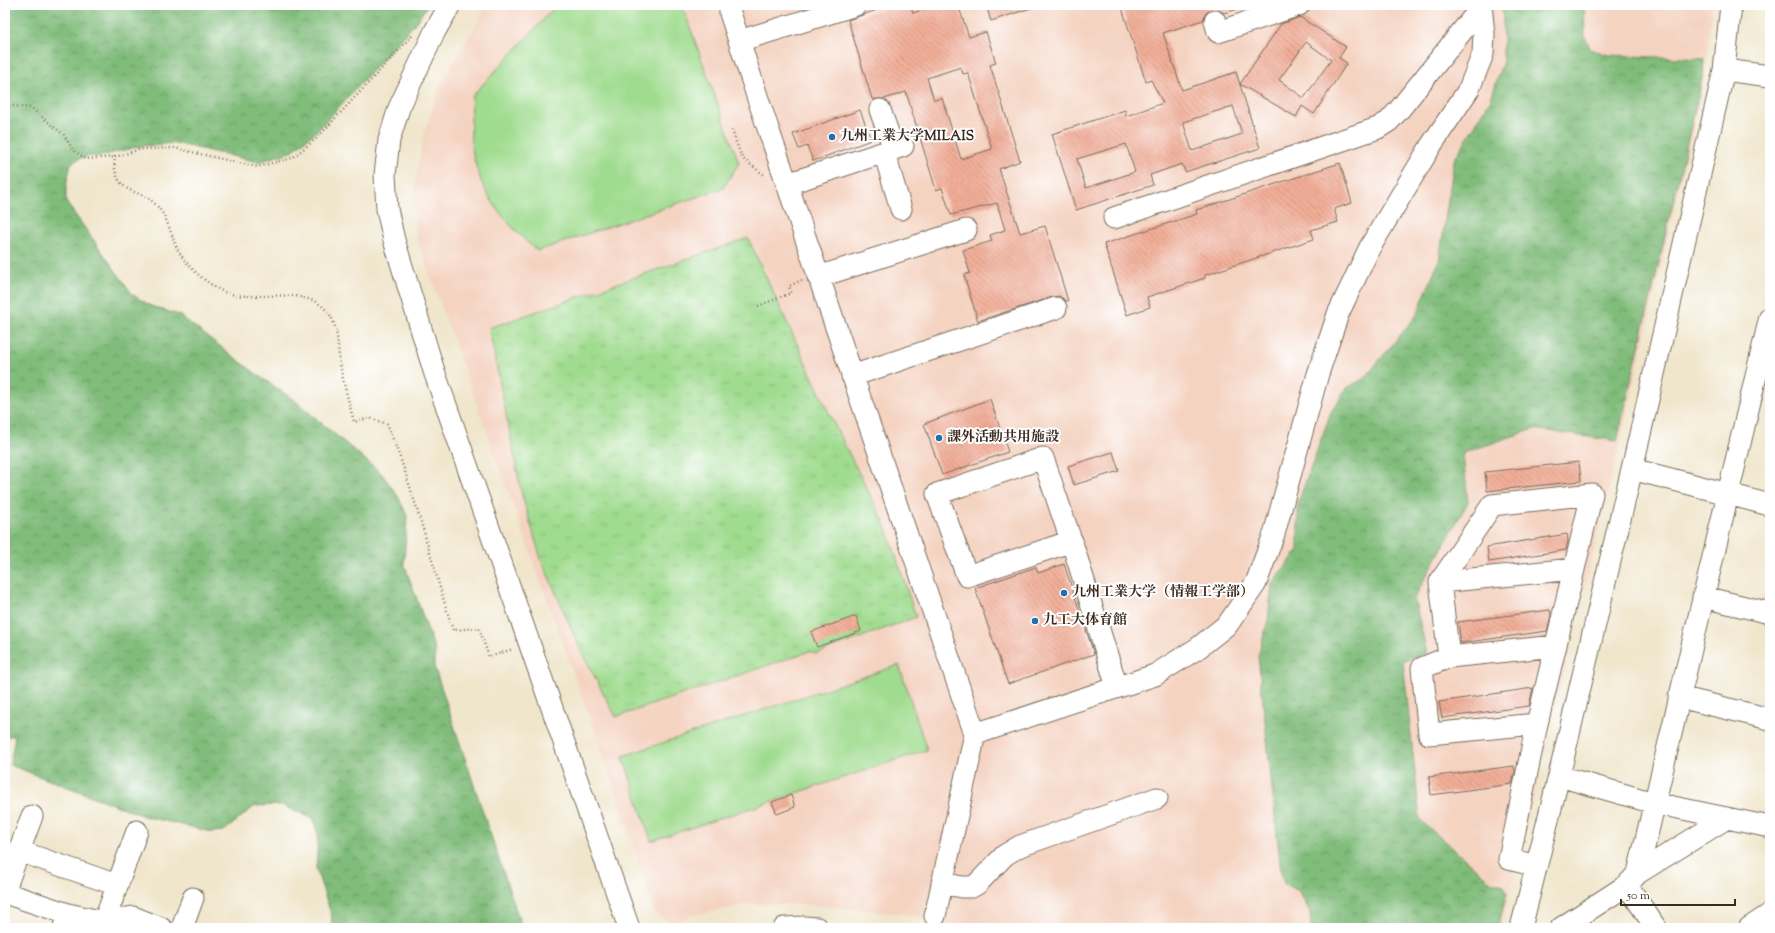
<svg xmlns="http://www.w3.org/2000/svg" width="1775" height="933" viewBox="0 0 1775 933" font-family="'Sorts Mill Goudy','Noto Serif JP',serif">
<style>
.built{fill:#f4d3c1}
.green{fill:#a0dc90;stroke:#6e8357}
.forest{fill:url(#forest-crowns);stroke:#5e734c}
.park{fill:url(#park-tufts);stroke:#6e8357}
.building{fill:url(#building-back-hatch);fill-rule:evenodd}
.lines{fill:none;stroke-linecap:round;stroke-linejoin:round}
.minor-casing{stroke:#7a6c5b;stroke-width:23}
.path{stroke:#7a6c5b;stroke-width:2.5;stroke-dasharray:1 3;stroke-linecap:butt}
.minor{stroke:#fff;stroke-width:21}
.poi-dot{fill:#1f6fb2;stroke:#fff;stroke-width:1.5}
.labels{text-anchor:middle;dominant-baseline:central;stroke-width:4;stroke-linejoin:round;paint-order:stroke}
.poi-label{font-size:14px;font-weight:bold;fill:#3b2a1e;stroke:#fff;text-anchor:start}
</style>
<defs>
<pattern id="forest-crowns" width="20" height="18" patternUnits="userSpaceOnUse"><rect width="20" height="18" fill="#80bc7a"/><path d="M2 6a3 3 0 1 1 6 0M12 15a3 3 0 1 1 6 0" fill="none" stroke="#6a9963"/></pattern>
<pattern id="park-tufts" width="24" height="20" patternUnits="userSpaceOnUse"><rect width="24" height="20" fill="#a0dc90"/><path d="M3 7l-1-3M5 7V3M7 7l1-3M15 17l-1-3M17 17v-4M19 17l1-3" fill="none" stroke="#8bbd7c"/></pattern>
<pattern id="building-back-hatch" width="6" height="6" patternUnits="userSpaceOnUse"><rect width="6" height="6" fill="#f2ae98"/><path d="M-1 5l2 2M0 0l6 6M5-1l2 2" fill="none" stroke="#c58e7b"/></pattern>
</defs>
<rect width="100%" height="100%" fill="#fff"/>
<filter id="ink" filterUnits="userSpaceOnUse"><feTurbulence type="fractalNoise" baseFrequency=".025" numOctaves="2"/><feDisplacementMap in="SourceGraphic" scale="8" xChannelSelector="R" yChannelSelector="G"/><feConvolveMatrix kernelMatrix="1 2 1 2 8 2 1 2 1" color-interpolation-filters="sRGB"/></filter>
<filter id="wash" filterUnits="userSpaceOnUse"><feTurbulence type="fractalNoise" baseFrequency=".012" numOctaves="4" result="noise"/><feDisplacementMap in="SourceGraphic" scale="16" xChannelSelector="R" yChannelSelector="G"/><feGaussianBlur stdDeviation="0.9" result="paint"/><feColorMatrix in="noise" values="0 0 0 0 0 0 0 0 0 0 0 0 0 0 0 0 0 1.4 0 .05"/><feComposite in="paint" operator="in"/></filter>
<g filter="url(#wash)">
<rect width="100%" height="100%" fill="#f0e6cc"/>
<path class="built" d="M487,5H1712L1705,75L1630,402L1501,928H964L904,914L802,904H750L696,915L672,923L655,914L614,785L417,239L414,202L417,169L425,130L440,86Z"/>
<path class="green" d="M557,5H682L739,163L723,188L537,251C501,218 476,191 471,139C470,125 472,110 472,96Z
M899,665L927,750L651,841L623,756Z"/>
<path class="forest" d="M5,5H428L416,22L319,129L291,152L258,162L175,143L141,146L100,156H86L71,163L66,186V202L133,295L151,306L179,315L259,376L294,400L381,473L398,496L407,516L404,563L435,650L434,666L522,928H331L332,917L316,869L318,834L312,818L281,805L255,806L224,831L212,832L144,816L10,765L15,736H5Z
M1501,5H1584L1585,36L1590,49L1609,55L1704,59L1703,75L1617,441L1534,429L1463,453L1468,502L1414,598L1427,653L1403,660L1420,820L1490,881L1503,885L1507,892L1498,928H1311L1310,912L1299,891L1284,884L1281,872L1258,656L1268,620L1272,583L1298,551V503L1331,412L1347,388L1365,378L1416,316L1439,261L1454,160L1491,99L1503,61V18Z"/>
<path class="park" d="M748,238L836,428L886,526L916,617L816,654L810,651L616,717L583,655L541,559L522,495L489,328Z"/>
<g id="blocks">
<path class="building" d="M891,5H910L913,13L938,5H958L969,37L986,32L996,63L990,65L1020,161L999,169L1020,233L1045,226L1068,301H1066L1059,296L1052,297L978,321L964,275L970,273L963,250L992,241L990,235L1005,230L997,203L951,215L942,188L936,190L906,92L884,99H872L848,20ZM961,67L963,74L968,73L992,149L961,159L942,98L934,100L927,78Z
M986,5H1031V8L991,21Z
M1121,5H1242V8L1224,13L1218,10H1211L1206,13L1203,20L1163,33L1182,90L1236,72L1260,148L1185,172L1182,164L1150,175L1153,185L1076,210L1052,134L1125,110L1126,116L1163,103L1151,80L1146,82ZM1233,106L1242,134L1192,151L1183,122ZM1126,144L1135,172L1086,188L1077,159Z
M1300,17L1346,47L1339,58L1347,63L1314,114L1302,106L1296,117L1240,84L1281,24ZM1306,42L1331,60L1304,98L1279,80Z
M860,110L871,140L813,161L807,146L799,149L793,134Z
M1340,163L1352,203L1334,209L1338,222L1311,230L1314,239L1205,275V278L1147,297L1150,307L1127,315L1104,244L1197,214L1196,210Z
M990,399L1008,452L942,475L924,424Z
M1113,452L1119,471L1074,485L1068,466Z
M1579,462L1581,481L1487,491L1485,472Z
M1567,534L1568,541L1566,550L1489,562L1487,547Z
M1064,564L1094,654L1008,684L975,588L1036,567L1038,573Z
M1550,610L1551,615L1547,631L1461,643L1458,622Z
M856,616L861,631L817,647L811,632Z
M1533,688L1529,706L1442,718L1439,702Z
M1514,766L1515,772L1512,784L1431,795L1429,777Z
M791,795L795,807L777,814L772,802Z"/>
</g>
</g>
<g filter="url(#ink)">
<use href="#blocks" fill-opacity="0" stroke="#7a6c5b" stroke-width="1"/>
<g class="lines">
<g class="minor-casing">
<path id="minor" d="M450,5L435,31L399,108L389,140L385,175L387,209L394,240L434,371L629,928
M730,5V13L758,99L975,734L935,916
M1215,21L1218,32L1299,5
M739,41L856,5
M1724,70L1770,76
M880,110L894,149
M884,152L901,209
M787,184L903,146
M1114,218L1378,128L1389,121L1399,110L1475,15L1480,5
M818,277L966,230
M852,376L1056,308
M1632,469L1770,505
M1072,541L967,576L937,494L1043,458L1074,549L1117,687
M1440,582L1574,569
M1703,597L1770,613
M1449,657L1556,646
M1679,697L1770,719
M975,734L1155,675L1198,648L1228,624L1256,583L1274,534L1318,374L1338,314L1370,247L1432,144L1469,89L1483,54L1484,34L1481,5
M1559,776L1654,803L1770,827
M19,851L117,885
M1536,866L1509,859L1537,724L1592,494L1492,505L1440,582L1449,657L1422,668L1429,734L1537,724
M1638,873L1727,818
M942,883L962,887H972L977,884L1005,855L1020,846L1157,798
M1627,885L1656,928
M5,889L32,816
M5,893L68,914L64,927
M68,914L104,922L133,917L161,928
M104,922L137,831
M182,928L193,898
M784,928L804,927L817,928
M1521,928L1559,776L1632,469L1724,70L1731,5
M1561,928L1627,885L1638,873L1770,317
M1749,928L1770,914"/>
</g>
<path class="path" d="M412,36L317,138L292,158L257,167L174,148L141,149L115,157C113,169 117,183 128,189C137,194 146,195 154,203C167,214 170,233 177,248C185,265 204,281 220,290C249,306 302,282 327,311C339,325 337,346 340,363C343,383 349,402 354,422L370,418L387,424C415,491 431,562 453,630L479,628L489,657L513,649
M5,105L31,108L64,135L73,150L86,159L115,157
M732,130L742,158L764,175
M758,306L791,293L789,286L802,280"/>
<use href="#minor" class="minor"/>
</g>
</g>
<g class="poi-dot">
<circle cx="832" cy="137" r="4"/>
<circle cx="939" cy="438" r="4"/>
<circle cx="1064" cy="593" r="4"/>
<circle cx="1035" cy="621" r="4"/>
</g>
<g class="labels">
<g class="poi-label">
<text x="840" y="137">九州工業大学MILAIS</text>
<text x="947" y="438">課外活動共用施設</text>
<text x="1072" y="593">九州工業大学（情報工学部）</text>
<text x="1043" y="621">九工大体育館</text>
</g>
</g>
<rect width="1775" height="933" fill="none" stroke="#fff" stroke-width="20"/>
<path d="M1621 899v6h114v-6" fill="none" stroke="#3b2a1e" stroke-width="2"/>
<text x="1627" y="899" font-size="12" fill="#3b2a1e" stroke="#ffffff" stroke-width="3" paint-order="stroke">50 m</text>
</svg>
